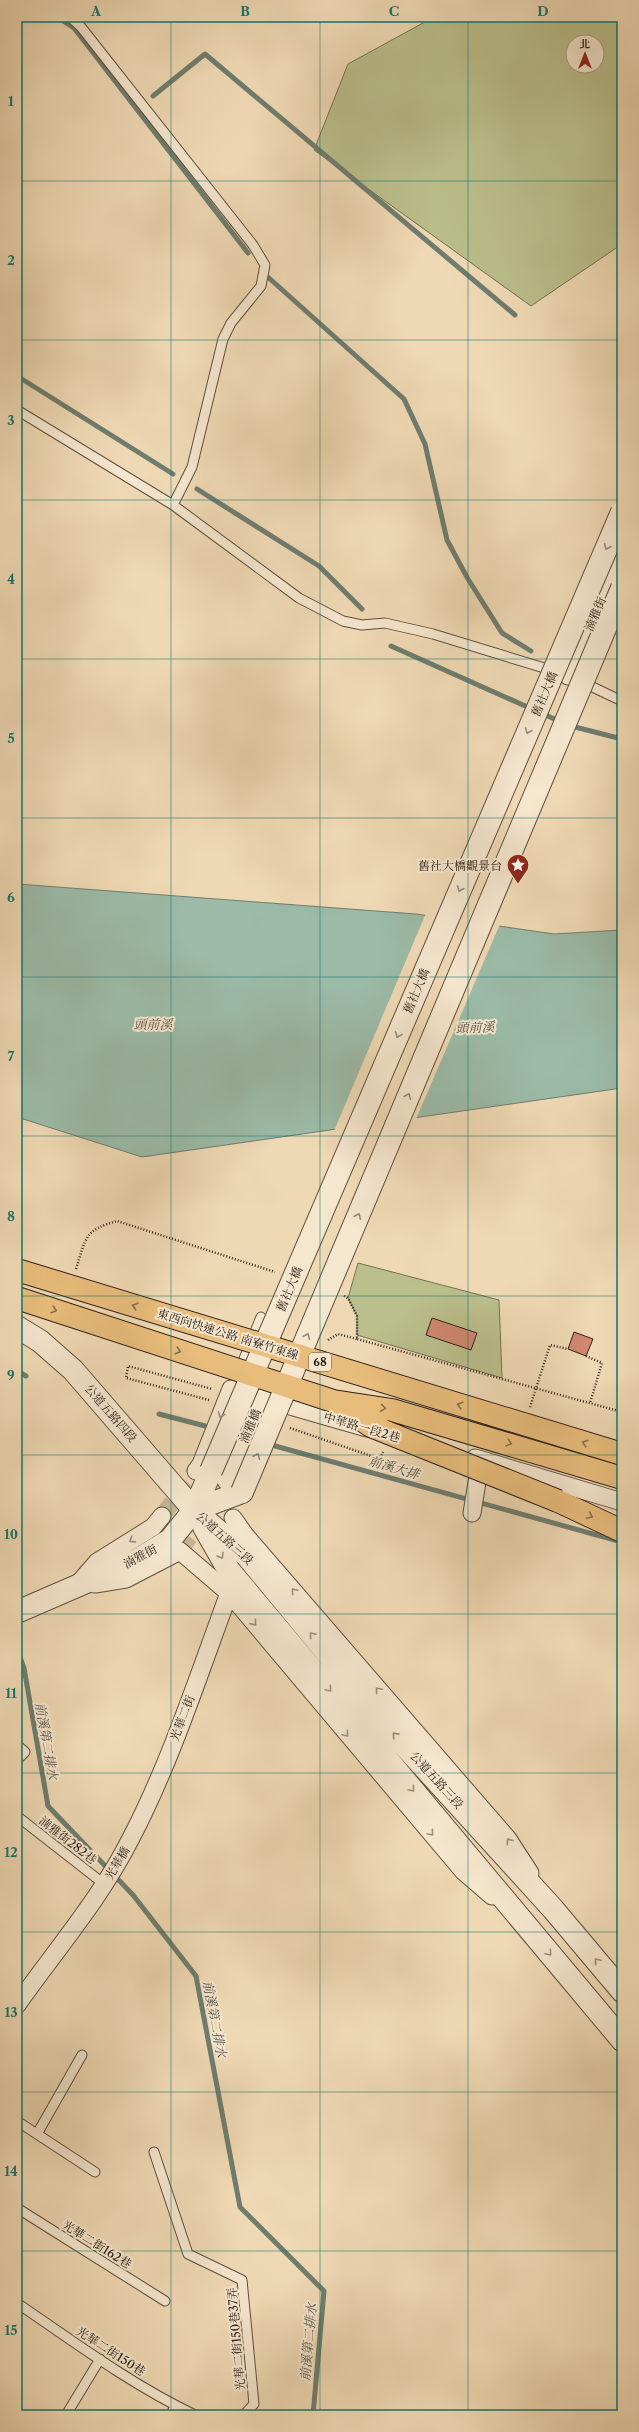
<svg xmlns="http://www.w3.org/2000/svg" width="639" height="2432" viewBox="0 0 639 2432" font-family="'Libre Caslon Text','Noto Serif TC',serif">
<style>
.green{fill:#babf8c;stroke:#747053;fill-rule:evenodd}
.water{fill:#9bbba8;stroke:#6f7d6f}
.pier{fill:#efd9b4}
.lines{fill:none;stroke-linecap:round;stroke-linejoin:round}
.stream{stroke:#6f7d6f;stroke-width:5}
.building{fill:#d08870;stroke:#2e211a}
.minor-tunnel{stroke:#c8b495;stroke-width:17;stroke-dasharray:17 8;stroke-linecap:butt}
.service-casing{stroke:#5e4f40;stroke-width:11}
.minor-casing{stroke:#5e4f40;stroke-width:19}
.tertiary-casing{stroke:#5e4f40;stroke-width:24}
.trunk-casing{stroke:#2e211a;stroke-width:24}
.path{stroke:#2e211a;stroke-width:2.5;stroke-dasharray:1 2;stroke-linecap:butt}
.service{stroke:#f5e6ce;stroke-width:9}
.minor{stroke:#f5e6ce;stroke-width:17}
.tertiary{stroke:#f5e6ce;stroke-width:22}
.trunk{stroke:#e8bc7a;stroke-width:22}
.tertiary-bridge-casing{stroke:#5e4f40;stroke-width:24;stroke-linecap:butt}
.trunk-bridge-casing{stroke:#2e211a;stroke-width:24;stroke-linecap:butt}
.tertiary-bridge{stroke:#f5e6ce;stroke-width:22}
.trunk-bridge{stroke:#e8bc7a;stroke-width:22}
.oneway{stroke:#9b8d7d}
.oneway2{stroke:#8b6e4a}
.grid{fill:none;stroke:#0f766e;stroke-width:1;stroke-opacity:0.55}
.labels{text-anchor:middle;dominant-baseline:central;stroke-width:4;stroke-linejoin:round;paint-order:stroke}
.shield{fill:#f5e6ce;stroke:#6a5c50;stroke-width:1}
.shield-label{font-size:11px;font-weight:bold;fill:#2e211a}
.street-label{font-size:12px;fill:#2e211a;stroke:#f5e6ce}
.poi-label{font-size:12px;fill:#2e211a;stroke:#f5e6ce;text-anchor:end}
.water-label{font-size:13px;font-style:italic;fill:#4f4f45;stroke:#f5e6ce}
.neatline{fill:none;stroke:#0f766e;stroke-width:1.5}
.grid-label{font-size:13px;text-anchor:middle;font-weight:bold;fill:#0f766e}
</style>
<rect width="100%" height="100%" fill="#efd9b4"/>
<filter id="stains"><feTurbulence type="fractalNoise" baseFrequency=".005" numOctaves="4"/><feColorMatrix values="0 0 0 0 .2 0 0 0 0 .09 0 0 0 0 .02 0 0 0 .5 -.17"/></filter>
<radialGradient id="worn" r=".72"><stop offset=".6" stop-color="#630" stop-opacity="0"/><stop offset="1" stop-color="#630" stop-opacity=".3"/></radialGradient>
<path class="green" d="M434,17H622V244L531,306L314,150L348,64ZM573,42H597V66H573Z
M358,1263L499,1300L502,1378L357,1335V1316L348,1298Z"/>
<path class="water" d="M17,884L416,914L554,934L622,930V1088L142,1157L17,1117Z"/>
<path class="pier" d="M426,913L500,924L416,1119L334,1131Z"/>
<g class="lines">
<path class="stream" d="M57,17L74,28L248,253
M153,96L205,54L515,315
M269,278L404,399L425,444L447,540L468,579L502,633L531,651
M17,376L173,474
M197,489L319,566L362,609
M391,646L532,709
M620,680L622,681
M541,713L559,721
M571,726L622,739
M17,1371L26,1376
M159,1414L213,1428
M268,1444L622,1542
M17,1649L24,1668L48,1806L133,1895L196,1976L240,2207L324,2291L313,2415"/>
</g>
<path class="building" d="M432,1318L477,1333L471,1350L426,1335Z
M574,1332L593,1339L586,1356L568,1349Z"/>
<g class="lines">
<path class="minor-tunnel" d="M162,1516L196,1471
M180,1551L206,1511"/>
<g class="service-casing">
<path id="service" d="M70,17L81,27L253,245L265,265L261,286L231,323L223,339L192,467L173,505
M17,410L173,505L299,598L343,621L362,625L385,623L433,634L554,671
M582,682L622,701
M239,1371L261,1317
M17,1745L25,1752L17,1760
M17,1816L104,1884
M17,2121L95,2172
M37,2134L82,2055
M154,2152L188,2254L242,2280L254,2404L244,2415
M17,2208L165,2301
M17,2303C74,2342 132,2385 195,2415
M66,2415L100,2359
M170,2415L176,2406"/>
</g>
<g class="minor-casing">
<path id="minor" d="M568,676L622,551
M475,1458L622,1502
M196,1471L201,1464L231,1389L367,1428
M226,1481L262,1398
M472,1513L478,1476
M233,1518L245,1535L508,1839L530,1873
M78,1584L97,1562L153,1527L162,1516
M95,1584L126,1579L180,1551L229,1593L463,1871L492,1896
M17,2005C55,1951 100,1899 130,1840C170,1764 199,1674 229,1593"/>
</g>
<g class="tertiary-casing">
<path id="tertiary" d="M17,1327L40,1341L73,1370L194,1510L247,1556L393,1733L553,1909L622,1991
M194,1510L242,1492
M204,1527L228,1569L622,2040
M17,1612L137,1560L170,1540L194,1510L211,1471"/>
</g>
<g class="trunk-casing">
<path id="trunk" d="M558,1501L622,1531"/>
</g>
<path class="path" d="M76,1269C86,1238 84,1230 117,1221L275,1272
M344,1296L348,1298L357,1316V1339L622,1412
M328,1340L338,1334L357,1339
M586,1356L602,1363L590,1403
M209,1400L126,1378L128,1366L212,1389
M530,1407L550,1345L568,1349
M290,1428L380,1459L383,1452"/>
<use href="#service" class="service"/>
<use href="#minor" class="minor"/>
<use href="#tertiary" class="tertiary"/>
<use href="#trunk" class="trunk"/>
<g class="tertiary-bridge-casing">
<path id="tertiary-bridge" d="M211,1471L622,512
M242,1492L622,588"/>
</g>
<g class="trunk-bridge-casing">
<path id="trunk-bridge" d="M17,1270L622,1454
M17,1298L333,1401L392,1410L622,1478
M339,1405L371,1426L558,1501"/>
</g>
<use href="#tertiary-bridge" class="tertiary-bridge"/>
<use href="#trunk-bridge" class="trunk-bridge"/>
</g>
<defs><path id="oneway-chevron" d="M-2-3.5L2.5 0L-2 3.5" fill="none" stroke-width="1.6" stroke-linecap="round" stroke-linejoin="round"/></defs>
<g class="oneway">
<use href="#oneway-chevron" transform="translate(607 547) rotate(113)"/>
<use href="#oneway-chevron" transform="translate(528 731) rotate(113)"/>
<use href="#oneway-chevron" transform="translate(460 889) rotate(113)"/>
<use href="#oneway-chevron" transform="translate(398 1035) rotate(113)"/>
<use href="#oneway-chevron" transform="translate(408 1096) rotate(-67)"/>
<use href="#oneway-chevron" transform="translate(358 1216) rotate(-67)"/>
<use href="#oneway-chevron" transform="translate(307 1336) rotate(-67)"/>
<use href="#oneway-chevron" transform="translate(221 1415) rotate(111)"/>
<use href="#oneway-chevron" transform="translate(257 1456) rotate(-67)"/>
<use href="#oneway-chevron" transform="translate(132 1540) rotate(147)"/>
<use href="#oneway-chevron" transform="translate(221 1556) rotate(60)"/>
<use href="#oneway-chevron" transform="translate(294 1591) rotate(-131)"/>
<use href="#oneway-chevron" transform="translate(254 1623) rotate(51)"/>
<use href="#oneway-chevron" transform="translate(312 1635) rotate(-130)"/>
<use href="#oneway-chevron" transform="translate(329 1689) rotate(50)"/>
<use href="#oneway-chevron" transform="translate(378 1690) rotate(-130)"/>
<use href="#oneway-chevron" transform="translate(346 1734) rotate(50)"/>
<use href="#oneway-chevron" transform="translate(395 1735) rotate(-132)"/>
<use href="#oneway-chevron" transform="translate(412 1789) rotate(50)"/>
<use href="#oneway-chevron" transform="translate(431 1833) rotate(50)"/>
<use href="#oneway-chevron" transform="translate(509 1841) rotate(-126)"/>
<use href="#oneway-chevron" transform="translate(549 1953) rotate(50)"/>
<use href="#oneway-chevron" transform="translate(597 1961) rotate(-130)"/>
</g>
<g class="oneway2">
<use href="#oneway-chevron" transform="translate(135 1306) rotate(-163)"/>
<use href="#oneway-chevron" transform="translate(54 1310) rotate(18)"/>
<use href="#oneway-chevron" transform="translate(178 1351) rotate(18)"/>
<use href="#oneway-chevron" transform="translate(460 1405) rotate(-163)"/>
<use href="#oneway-chevron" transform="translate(383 1408) rotate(8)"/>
<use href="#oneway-chevron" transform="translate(509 1443) rotate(16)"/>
<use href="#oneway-chevron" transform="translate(585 1443) rotate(-163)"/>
<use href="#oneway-chevron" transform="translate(590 1516) rotate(25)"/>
</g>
<path class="grid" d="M171,17V2415M320,17V2415M468,17V2415M17,181H622M17,340H622M17,500H622M17,659H622M17,818H622M17,977H622M17,1136H622M17,1296H622M17,1455H622M17,1614H622M17,1773H622M17,1932H622M17,2092H622M17,2251H622"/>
<defs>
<g id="sight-pin" transform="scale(1.15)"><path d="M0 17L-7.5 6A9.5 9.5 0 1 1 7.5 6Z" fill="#8f2418" stroke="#f5e6ce"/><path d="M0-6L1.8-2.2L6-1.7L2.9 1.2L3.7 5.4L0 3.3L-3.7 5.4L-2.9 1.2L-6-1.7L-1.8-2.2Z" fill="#fff"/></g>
</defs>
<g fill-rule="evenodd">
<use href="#sight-pin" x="518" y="865"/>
</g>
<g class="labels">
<rect class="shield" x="309" y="1353" width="22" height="18" rx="3"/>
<g class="shield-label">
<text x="320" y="1362">68</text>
</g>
<g class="street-label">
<text transform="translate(595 614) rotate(-67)">湳雅街</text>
<text transform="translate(544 694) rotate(-67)">舊社大橋</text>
<text transform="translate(416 991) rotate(-67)">舊社大橋</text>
<text transform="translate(289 1289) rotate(-67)">舊社大橋</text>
<text transform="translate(228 1334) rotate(17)">東西向快速公路 南寮竹東線</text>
<text transform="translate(111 1413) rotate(49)">公道五路四段</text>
<text transform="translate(250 1426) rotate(-67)">湳雅橋</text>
<text transform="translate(362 1427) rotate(16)">中華路一段2巷</text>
<text transform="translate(225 1538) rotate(42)">公道五路三段</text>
<text transform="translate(140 1556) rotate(-28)">湳雅街</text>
<text transform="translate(182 1718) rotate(-69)">光華二街</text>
<text transform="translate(437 1780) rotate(48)">公道五路三段</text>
<text transform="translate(68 1840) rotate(38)">湳雅街282巷</text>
<text transform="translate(117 1863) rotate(-59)">光華橋</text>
<text transform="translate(97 2244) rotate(32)">光華二街162巷</text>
<text transform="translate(236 2339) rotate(-95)">光華二街150巷37弄</text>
<text transform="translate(111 2351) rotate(33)">光華二街150巷</text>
</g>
<g class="poi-label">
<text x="502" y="865">舊社大橋觀景台</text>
</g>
<g class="water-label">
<text x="153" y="1024">頭前溪</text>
<text transform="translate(475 1027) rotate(-2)">頭前溪</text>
<text transform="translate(394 1467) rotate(16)">前溪大排</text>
<text transform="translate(47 1741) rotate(80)">前溪第二排水</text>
<text transform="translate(215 2019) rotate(79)">前溪第二排水</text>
<text transform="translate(308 2342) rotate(-85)">前溪第二排水</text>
</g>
</g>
<rect width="639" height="2432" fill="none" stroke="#efd9b4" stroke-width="44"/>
<g transform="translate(585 54)"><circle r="19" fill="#f5e6ce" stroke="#a59786"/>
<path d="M0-3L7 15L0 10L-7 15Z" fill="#8f2418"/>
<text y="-6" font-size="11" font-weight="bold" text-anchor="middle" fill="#2e211a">北</text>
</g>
<rect x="22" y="22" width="595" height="2388" class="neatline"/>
<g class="grid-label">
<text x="96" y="16">A</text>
<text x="245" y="16">B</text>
<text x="394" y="16">C</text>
<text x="543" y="16">D</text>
<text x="11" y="106">1</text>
<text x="11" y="265">2</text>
<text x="11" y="425">3</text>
<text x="11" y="584">4</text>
<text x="11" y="743">5</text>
<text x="11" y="902">6</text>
<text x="11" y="1061">7</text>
<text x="11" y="1221">8</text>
<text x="11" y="1380">9</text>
<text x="11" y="1539">10</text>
<text x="11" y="1698">11</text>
<text x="11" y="1857">12</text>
<text x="11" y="2017">13</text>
<text x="11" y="2176">14</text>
<text x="11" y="2335">15</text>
</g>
<rect width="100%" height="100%" filter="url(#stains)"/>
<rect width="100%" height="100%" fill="url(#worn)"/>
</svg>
